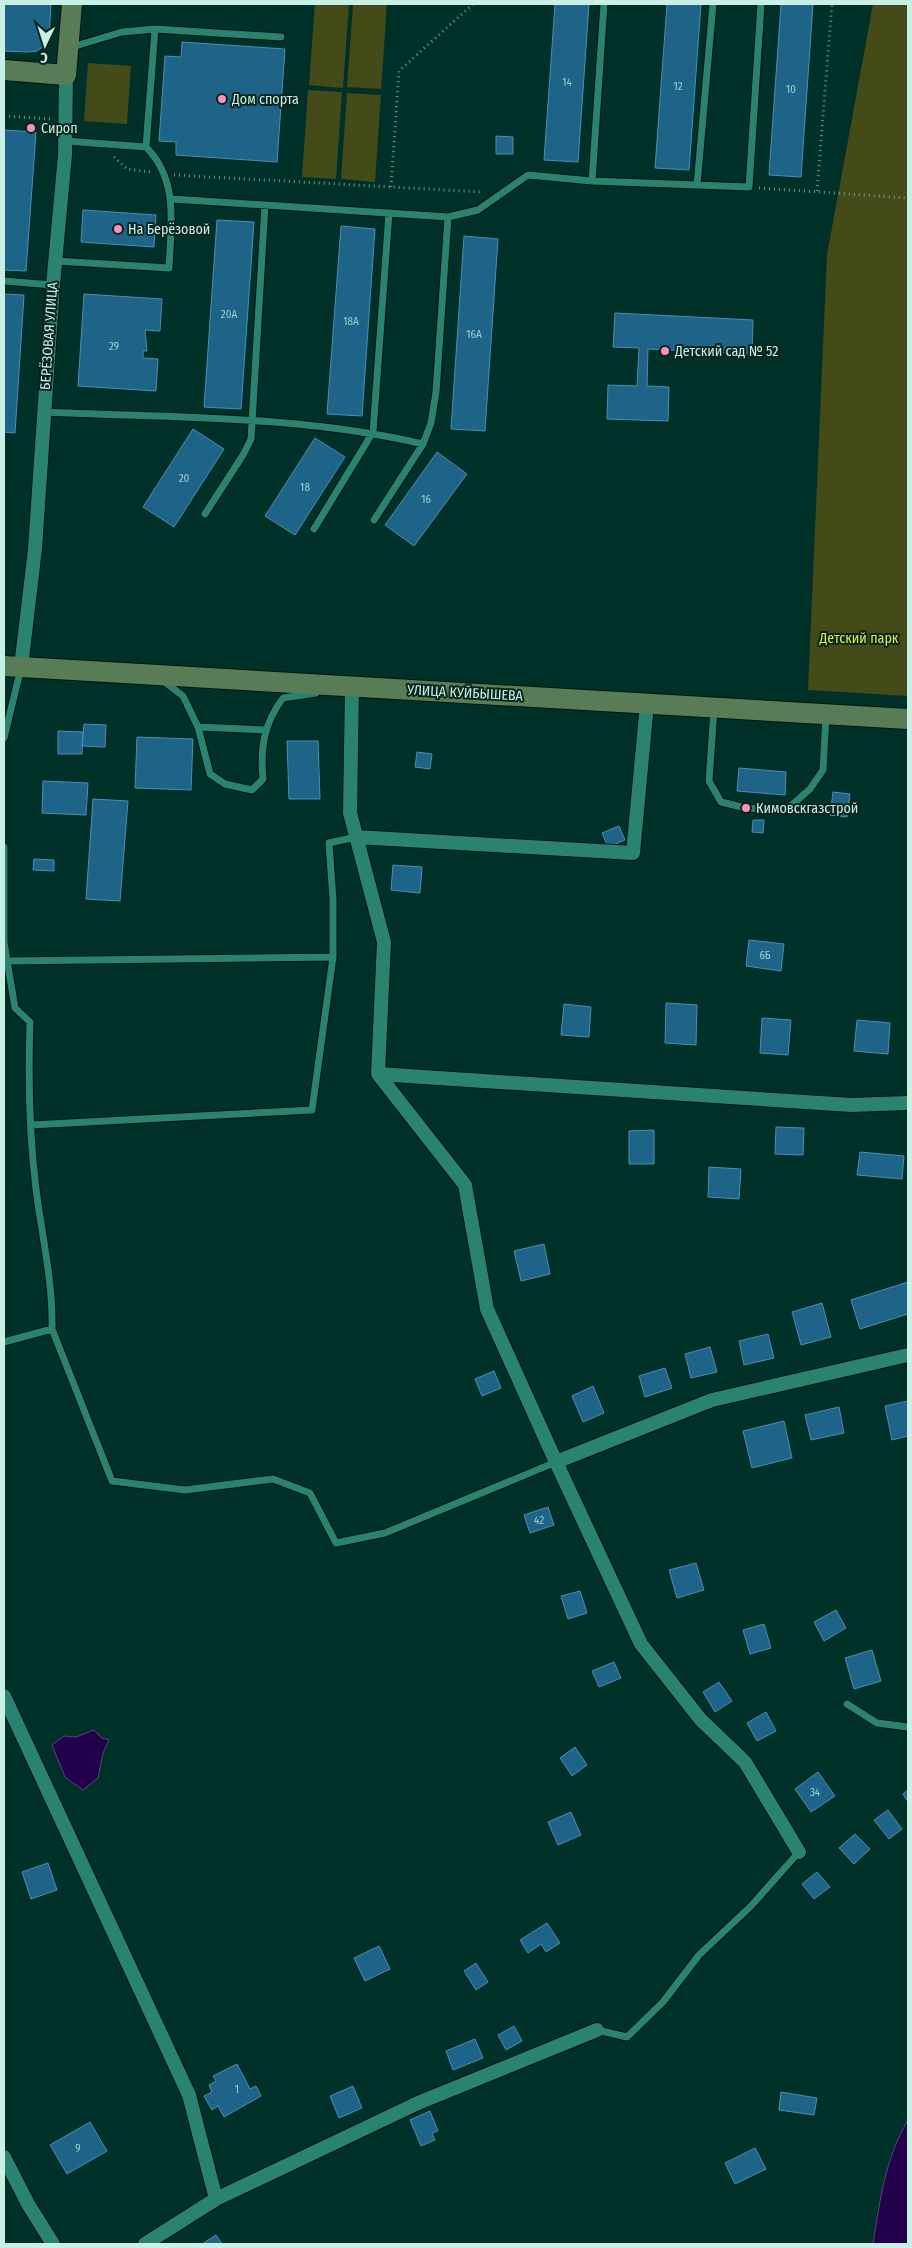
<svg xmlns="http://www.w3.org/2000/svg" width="912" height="2248" viewBox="0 0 912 2248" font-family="'Fira Sans Condensed',sans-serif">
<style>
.green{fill:#454b18}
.water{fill:#23004c;stroke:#54487a}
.building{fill:#1e6488;stroke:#4b8eb4}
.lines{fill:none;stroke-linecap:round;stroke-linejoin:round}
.lane-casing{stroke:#001711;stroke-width:9}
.street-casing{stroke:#001711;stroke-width:16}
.secondary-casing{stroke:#001711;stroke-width:22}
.path{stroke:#6b978c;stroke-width:3;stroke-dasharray:1 4;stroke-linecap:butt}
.lane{stroke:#298370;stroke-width:7}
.street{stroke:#298370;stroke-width:14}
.secondary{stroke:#587c55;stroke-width:20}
.poi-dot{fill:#fe8ebb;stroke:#09251e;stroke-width:2}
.labels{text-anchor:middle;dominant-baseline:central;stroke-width:4;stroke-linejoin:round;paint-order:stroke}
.number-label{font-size:11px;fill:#9ecdcd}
.poi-label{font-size:14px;fill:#c8f0e4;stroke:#09251e;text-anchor:start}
.street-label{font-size:14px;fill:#c8f0e4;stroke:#09251e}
.park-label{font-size:14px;fill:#ddf046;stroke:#09251e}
</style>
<rect width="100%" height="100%" fill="#003128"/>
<path class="green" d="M315,4H349L343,88L309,85Z
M353,4H387L381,89L347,87Z
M873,4H908V696L808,690L827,255Z
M88,63L131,66L127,124L84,121Z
M308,90L342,92L336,179L302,177Z
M347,93L381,95L375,182L341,179Z"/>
<path class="water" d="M94,1730L102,1738L109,1740L103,1753L98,1778L83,1790L65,1777L52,1745L64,1736L76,1737Z
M908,2120V2244H873C880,2200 885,2159 908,2120Z"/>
<path class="building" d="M4,4H51L49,39L44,46L37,51L27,52L4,51Z
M555,4H589L578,162L544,160Z
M667,4H701L689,170L655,168Z
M781,4H813L801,177L769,175Z
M182,42L285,49L277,162L176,155V142L159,141L165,56L181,57Z
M4,130L36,132L26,271L4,270Z
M496,136L513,137V154H496Z
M83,210L156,215L154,247L81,242Z
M217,220L254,222L241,409L204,407Z
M341,226L375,229L362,416L327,414Z
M464,236L498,239L485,431L451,429Z
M4,294L24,295L15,433L4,432Z
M84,294L162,299L160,331L145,330L147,351H143V358L158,359L156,391L78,386Z
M615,313L753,320L752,354L648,349L647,386L669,387L668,421L607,419L608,385L637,386L639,348L613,347Z
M193,429L224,449L174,527L143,507Z
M315,438L345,457L295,535L265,516Z
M437,452L467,474L414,546L385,525Z
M84,724L106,725L105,747L82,746Z
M58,731L83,732L82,754H58Z
M137,737L193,739L191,790L135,788Z
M287,741H318L320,799H289Z
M417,752L432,754L430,769L415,767Z
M739,768L786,772L785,795L737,791Z
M43,781L88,783L86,815L42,813Z
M833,792L850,794L847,817L830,815Z
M93,799L128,801L120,901L86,899Z
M753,820H764L763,833L752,832Z
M619,826L625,840L608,847L602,833Z
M34,859L54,860V871L33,870Z
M393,865L422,867L420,893L391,890Z
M749,940L784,944L781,971L746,966Z
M666,1003L697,1005L696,1045L665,1043Z
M564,1004L591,1007L589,1037L561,1035Z
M762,1018L791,1020L788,1055L760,1053Z
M857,1020L890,1023L888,1054L854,1051Z
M776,1127L804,1128L803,1155L775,1154Z
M654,1130V1164H629V1131Z
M860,1152L904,1156L902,1179L857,1175Z
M709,1167L741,1169L739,1199L708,1197Z
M544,1244L550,1274L521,1281L514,1251Z
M908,1282V1314L860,1329L851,1300Z
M822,1303L831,1337L801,1345L792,1312Z
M768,1334L774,1358L744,1365L739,1341Z
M710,1347L717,1372L691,1378L685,1354Z
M665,1368L672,1388L645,1397L639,1376Z
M494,1371L501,1388L482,1396L475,1379Z
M593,1386L604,1413L583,1422L572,1396Z
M908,1401V1436L892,1440L885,1406Z
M839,1407L844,1433L811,1440L805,1415Z
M784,1421L792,1458L752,1468L743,1431Z
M548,1507L554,1525L530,1533L524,1515Z
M696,1563L704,1590L677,1598L669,1570Z
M580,1591L587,1613L568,1619L561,1596Z
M836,1610L846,1628L824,1641L814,1622Z
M764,1624L771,1648L750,1654L743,1630Z
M872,1650L881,1681L854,1689L845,1658Z
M614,1662L621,1678L599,1687L592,1671Z
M719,1682L732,1701L715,1712L703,1692Z
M766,1712L776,1731L757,1741L747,1723Z
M575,1747L587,1765L572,1776L560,1758Z
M818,1772L835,1796L811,1812L795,1789Z
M908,1790V1802L903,1794Z
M888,1810L902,1829L889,1839L874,1820Z
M571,1812L581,1835L558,1845L548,1822Z
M855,1834L870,1849L854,1864L839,1848Z
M48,1863L57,1890L31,1899L22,1872Z
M817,1872L830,1887L814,1899L802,1884Z
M547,1923L560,1943L546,1952L541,1944L528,1953L520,1940Z
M379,1946L390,1969L365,1981L354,1958Z
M476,1963L488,1982L476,1990L464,1971Z
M514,2026L522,2041L506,2050L498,2035Z
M475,2039L483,2058L453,2070L446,2051Z
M237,2064L250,2089L256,2086L261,2096L224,2117L218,2106L212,2110L204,2096L212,2092L209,2085L216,2081L213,2076Z
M353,2086L362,2108L339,2118L330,2096Z
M781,2092L817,2098L814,2115L779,2110Z
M430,2111L438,2131L432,2133L435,2140L421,2146L410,2120Z
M90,2122L107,2151L67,2174L50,2145Z
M755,2148L766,2169L735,2184L725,2163Z
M216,2235L222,2244H202Z"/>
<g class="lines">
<g class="lane-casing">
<path id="lane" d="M72,47L122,32L155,29L281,37
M66,141L146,147
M592,181L604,4
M697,185L713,4
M172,199L448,217L478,210L528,175L592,181L749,187L761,4
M56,261L169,268C171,225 179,180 146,147L155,29
M4,281L53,285
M44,412C170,418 300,415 423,444
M205,514L243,455L251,439L265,205
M374,520L423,444L431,423L436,392L448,217
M314,529L373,432L389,213
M162,680L183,696L198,727L210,774L225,784L252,790L263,779C260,748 264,723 283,698L316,693
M714,709L709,781L721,802L746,808L786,810L810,789L823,770L826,716
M198,727L266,730
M4,738L21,668
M4,847V942L15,1008L30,1022C28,1078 29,1133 36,1189C42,1237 53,1281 52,1329
M7,961L333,957V900L329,843L356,837
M31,1125L312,1110L333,957
M4,1342L52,1329L112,1481L185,1490L273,1479L310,1493L336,1543L385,1533L556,1462
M847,1704L877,1723L908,1727
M597,2030L627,2037L663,2002L699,1955L751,1906L799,1852"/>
</g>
<g class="street-casing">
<path id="street" d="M21,667L35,549L53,285L65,155L66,75
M352,687L350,813L384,942L378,1074L465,1185L487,1309L556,1462L641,1644L701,1720L745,1762L799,1852
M356,837L633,853L647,704
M378,1074L851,1105L908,1103
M556,1462L712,1400L908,1355
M4,1696L189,2095L216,2199
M4,2157L28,2204L53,2244
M145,2244L216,2199L418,2103L597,2030"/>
</g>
<g class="secondary-casing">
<path id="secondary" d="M4,70L66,75L72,4
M4,666L908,719"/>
</g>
<path class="path" d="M4,116L52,119
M114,157L127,169L151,172
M174,175L482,192
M391,187L399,71L473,4
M759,188L908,198
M817,191L832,4"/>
<use href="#lane" class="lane"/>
<use href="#street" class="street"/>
<use href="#secondary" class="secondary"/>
</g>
<g class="poi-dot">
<circle cx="222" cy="99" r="5"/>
<circle cx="31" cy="128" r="5"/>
<circle cx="118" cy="229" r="5"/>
<circle cx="665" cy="351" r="5"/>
<circle cx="746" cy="808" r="5"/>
</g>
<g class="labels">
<g class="number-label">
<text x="567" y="82">14</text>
<text x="678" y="86">12</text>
<text x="791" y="89">10</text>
<text x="229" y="314">20А</text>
<text x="351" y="321">18А</text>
<text x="474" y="334">16А</text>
<text x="114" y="346">29</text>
<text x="184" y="478">20</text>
<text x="305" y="487">18</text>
<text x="426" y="499">16</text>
<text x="765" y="955">6Б</text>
<text x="539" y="1520">42</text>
<text x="815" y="1792">34</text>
<text x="237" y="2089">1</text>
<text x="78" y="2148">9</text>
</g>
<g class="poi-label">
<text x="232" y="99">Дом спорта</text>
<text x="41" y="128">Сироп</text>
<text x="128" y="229">На Берёзовой</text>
<text x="675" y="351">Детский сад № 52</text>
<text x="756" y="808">Кимовскгазстрой</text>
</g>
<g class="street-label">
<text transform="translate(49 336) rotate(-86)">БЕРЁЗОВАЯ УЛИЦА</text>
<text transform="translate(465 693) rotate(3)">УЛИЦА КУЙБЫШЕВА</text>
</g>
<g class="park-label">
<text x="859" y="638">Детский парк</text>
</g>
</g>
<rect width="912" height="2248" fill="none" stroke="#c8f0e4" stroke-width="10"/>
<g transform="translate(45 45) rotate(184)" stroke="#09251e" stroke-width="4" paint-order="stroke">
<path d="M0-4L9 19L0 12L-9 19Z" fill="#c8f0e4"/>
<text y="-8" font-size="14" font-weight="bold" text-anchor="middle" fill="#c8f0e4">С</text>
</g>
</svg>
